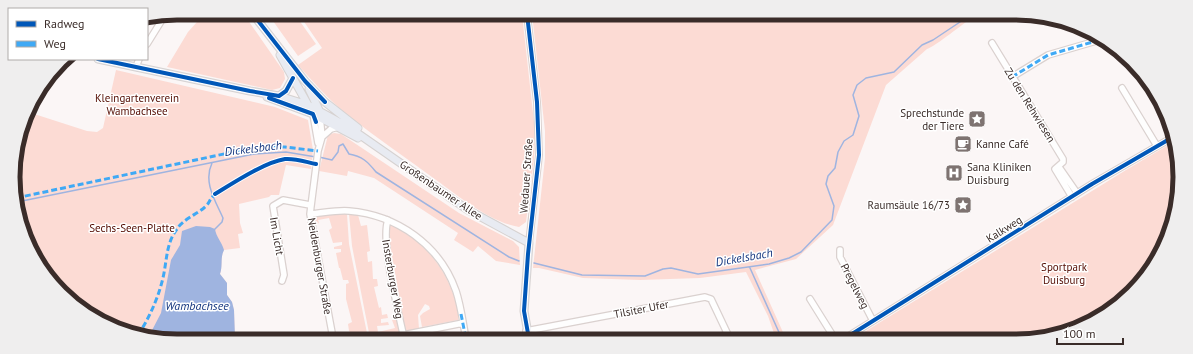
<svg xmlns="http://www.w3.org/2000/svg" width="1193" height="354" viewBox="0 0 1193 354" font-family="'PT Sans',sans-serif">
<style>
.green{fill:#fcdbd4}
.water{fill:#9fb4e0}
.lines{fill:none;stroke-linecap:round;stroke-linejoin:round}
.stream{stroke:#9fb4e0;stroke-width:1.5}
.minor-casing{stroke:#dad1cf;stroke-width:8}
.major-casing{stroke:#d6d2d1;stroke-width:9}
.minor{stroke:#fefefe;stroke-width:5.5}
.major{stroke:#e8ebf2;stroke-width:7}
.quiet{stroke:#3fa9f5;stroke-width:3;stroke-dasharray:6 3;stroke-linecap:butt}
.cycleway-casing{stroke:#fff;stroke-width:6}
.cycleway{stroke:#0057b8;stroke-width:4}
.labels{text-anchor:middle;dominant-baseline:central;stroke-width:3;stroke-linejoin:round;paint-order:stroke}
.park-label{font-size:11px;fill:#540d03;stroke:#fff}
.street-label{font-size:11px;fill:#3a2c29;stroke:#fff}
.poi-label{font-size:11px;fill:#3a2c29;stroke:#fff;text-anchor:end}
.water-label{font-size:12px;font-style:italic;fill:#13357e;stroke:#fff}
.rim{fill:none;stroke:#3a2c29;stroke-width:5}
</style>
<rect width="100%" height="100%" fill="#fbf6f6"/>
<path class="green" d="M205,13H243L284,72L285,79L280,88L272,90L167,67L188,32Z
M283,13H294L316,44L298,56L273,21Z
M298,13L522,14L535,131L534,159L526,222L519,227C489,222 456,194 432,177C405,157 377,138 350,117C331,102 315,84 298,65L322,48Z
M532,14H533L974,16C964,23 936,46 927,49L886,85L833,225L796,259L755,270L786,339H776L768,316L746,272L700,278L640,280L583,278L539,268H533L545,158V131Z
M116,70L275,107L308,120L313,150L311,169L286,165L279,195H271L269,197L239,204L240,223L243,233L238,234L240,248L224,250C220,257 223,266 220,274L227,283V295L232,302L234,310L235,338H145L95,319L47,277L19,220L13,166L28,112L87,131L97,132L103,128Z
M334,133L341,134L459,213L513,241L519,247L520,265L496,261L478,246L473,252L454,240L458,233L374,178L348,171L347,176L319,171L328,135Z
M1175,141L1177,145V209L1163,250L1132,293L1088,324L1037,340L853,339L1126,170Z
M339,213L347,214L349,244L368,338H364L363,333L359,334L358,332L351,333L349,331L348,324L352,322L346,299V284L349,283L348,280H343L340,268H339L336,253L341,252V249H334V247L342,245V242L333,243L329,230L332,228L329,218L318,220L319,223L314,225V217L315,216Z
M349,214L358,215L361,226L367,225L370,251L367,252L368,262L372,261L373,279H377L378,286L374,287L379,308L381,307L382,315L387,314L388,318L381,319V323L388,322L389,325L377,326L378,332L395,328L392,320L398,319L400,333L370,338L352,246Z
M390,225H393C422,241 443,264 454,296C456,304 459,312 458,320L422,327L420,316L423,313L430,309L429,306L425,304L418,315L419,329L408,332L405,329L389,239Z"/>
<path class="water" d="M196,226L210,227L215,229C216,237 222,242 224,250C220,257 223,266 220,274L227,283V295L232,302L234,310L235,338H148L161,313L171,260L180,245L182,231Z"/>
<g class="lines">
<path class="stream" d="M319,157L332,160L338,152L339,146L343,144L349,154C362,156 368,162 376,172L509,257L519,261
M212,163C203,182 215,200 223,218L222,222L215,229
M23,201L24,231
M17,202L254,154L286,152L316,157
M534,263L582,275L645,276L663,269L671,268L698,274L769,264L789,258L801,252L832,220L834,206L826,184L828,176L835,168L838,152L844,141L853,135L859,116L853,95L857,85L866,78L894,72L922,45L933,40L969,16
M750,268L782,339"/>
<g class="minor-casing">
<path id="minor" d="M527,14L537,102L539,155L529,243
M992,43L1063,159V162L1055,169L1072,197
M147,44L165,15
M136,67L139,59
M1012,77L1048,55L1103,39
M1122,88L1157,146
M313,114L318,143
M320,116L322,137L318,151L310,214L333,338
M322,137L331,129L338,127
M1059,167L1077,193
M310,214C323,213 336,210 349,211C397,215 440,245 456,291C461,306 463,323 466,339
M388,220C380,241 399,314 404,338
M840,250V257L873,321
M282,281L284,275L273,206L283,200L310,205
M810,299L835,339
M526,331L705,297L711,299L730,339
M403,335L463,323
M716,339L727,333
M844,339L1092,184L1173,137"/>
</g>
<g class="major-casing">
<path id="major" d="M252,13L305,81L325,102L358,128
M280,55L308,105
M98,59L250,91L279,96L308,105L350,128L468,210L529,243L524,311L529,339
M309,89L319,110
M279,96L286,91L293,78
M267,97L313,114L358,138"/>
</g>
<use href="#minor" class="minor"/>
<use href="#major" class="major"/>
<path class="quiet" d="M1012,77L1048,55L1103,39
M16,198L257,147H285L318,151
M20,208L22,225
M461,314L466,339
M138,335C150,317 160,294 164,273C167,257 167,242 177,229C183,219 198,214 206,206C211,201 209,198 217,193
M381,338L403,335"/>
<g class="cycleway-casing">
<path id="cycleway" d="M252,13L305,81L325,102
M527,14L537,102L539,155L528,254L524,311L529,339
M98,59L250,91L279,96L286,91L293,78
M269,98L313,114L316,122
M215,194C233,183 265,162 285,159C295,158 306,162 316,164
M844,339L1092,184L1173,137"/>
</g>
<use href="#cycleway" class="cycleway"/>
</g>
<defs>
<g id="sight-square" transform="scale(0.9)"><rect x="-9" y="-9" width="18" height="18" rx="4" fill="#7e7371" stroke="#fff"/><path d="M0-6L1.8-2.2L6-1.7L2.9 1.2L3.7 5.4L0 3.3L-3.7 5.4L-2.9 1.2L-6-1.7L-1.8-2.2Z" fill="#fff"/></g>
<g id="cafe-square" transform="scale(0.9)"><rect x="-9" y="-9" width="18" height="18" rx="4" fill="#7e7371" stroke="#fff"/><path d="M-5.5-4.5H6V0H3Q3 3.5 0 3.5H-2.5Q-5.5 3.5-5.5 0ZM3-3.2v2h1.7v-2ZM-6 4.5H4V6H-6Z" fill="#fff"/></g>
<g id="hospital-square" transform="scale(0.9)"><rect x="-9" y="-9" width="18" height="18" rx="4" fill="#7e7371" stroke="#fff"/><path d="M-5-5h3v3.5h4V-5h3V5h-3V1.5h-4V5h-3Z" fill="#fff"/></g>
</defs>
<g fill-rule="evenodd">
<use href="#sight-square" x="977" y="119"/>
<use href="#cafe-square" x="963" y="144"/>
<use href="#hospital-square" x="954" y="173"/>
<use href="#sight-square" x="963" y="205"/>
</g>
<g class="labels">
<g class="park-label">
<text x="137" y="98">Kleingartenverein<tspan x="137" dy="13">Wambachsee</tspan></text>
<text x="132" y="228">Sechs-Seen-Platte</text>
<text x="1064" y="267">Sportpark<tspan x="1064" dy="13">Duisburg</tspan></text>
</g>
<g class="street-label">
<text transform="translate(1030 105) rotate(58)">Zu den Rehwiesen</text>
<text transform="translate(526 176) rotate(-86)">Wedauer Straße</text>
<text transform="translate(441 190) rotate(34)">Großenbaumer Allee</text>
<text transform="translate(1004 229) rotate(-32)">Kalkweg</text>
<text transform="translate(277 236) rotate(80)">Im Licht</text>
<text transform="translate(320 266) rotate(80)">Neidenburger Straße</text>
<text transform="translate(393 279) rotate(80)">Insterburger Weg</text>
<text transform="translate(855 286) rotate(63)">Pregelweg</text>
<text transform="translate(641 309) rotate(-11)">Tilsiter Ufer</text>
</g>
<g class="poi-label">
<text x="964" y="113">Sprechstunde<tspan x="964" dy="13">der Tiere</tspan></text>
<text x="976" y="144" text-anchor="start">Kanne Café</text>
<text x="967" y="167" text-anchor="start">Sana Kliniken<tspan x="967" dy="13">Duisburg</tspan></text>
<text x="950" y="205">Raumsäule 16/73</text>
</g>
<g class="water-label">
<text transform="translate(253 148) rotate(-7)">Dickelsbach</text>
<text transform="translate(744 257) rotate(-10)">Dickelsbach</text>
<text x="197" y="305">Wambachsee</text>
</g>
</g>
<path d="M0 0H1193V354H0ZM177 20H1016A157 157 0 0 1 1173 177V177A157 157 0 0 1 1016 334H177A157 157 0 0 1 20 177V177A157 157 0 0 1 177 20Z" fill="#efeeee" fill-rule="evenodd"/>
<path class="rim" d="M177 20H1016A157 157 0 0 1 1173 177V177A157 157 0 0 1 1016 334H177A157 157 0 0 1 20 177V177A157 157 0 0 1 177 20Z"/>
<rect x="8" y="8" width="140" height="52" fill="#ffffff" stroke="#b0aba9"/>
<rect x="16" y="21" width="20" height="6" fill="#0057b8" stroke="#b0aba9"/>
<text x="44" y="28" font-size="12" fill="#3a2c29">Radweg</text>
<rect x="16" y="41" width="20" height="6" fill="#3fa9f5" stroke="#b0aba9"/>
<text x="44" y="48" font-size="12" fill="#3a2c29">Weg</text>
<path d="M1057 338v6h66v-6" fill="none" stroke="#3a2c29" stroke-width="2"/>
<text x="1063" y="338" font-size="12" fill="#3a2c29" stroke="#ffffff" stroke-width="3" paint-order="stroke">100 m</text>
</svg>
